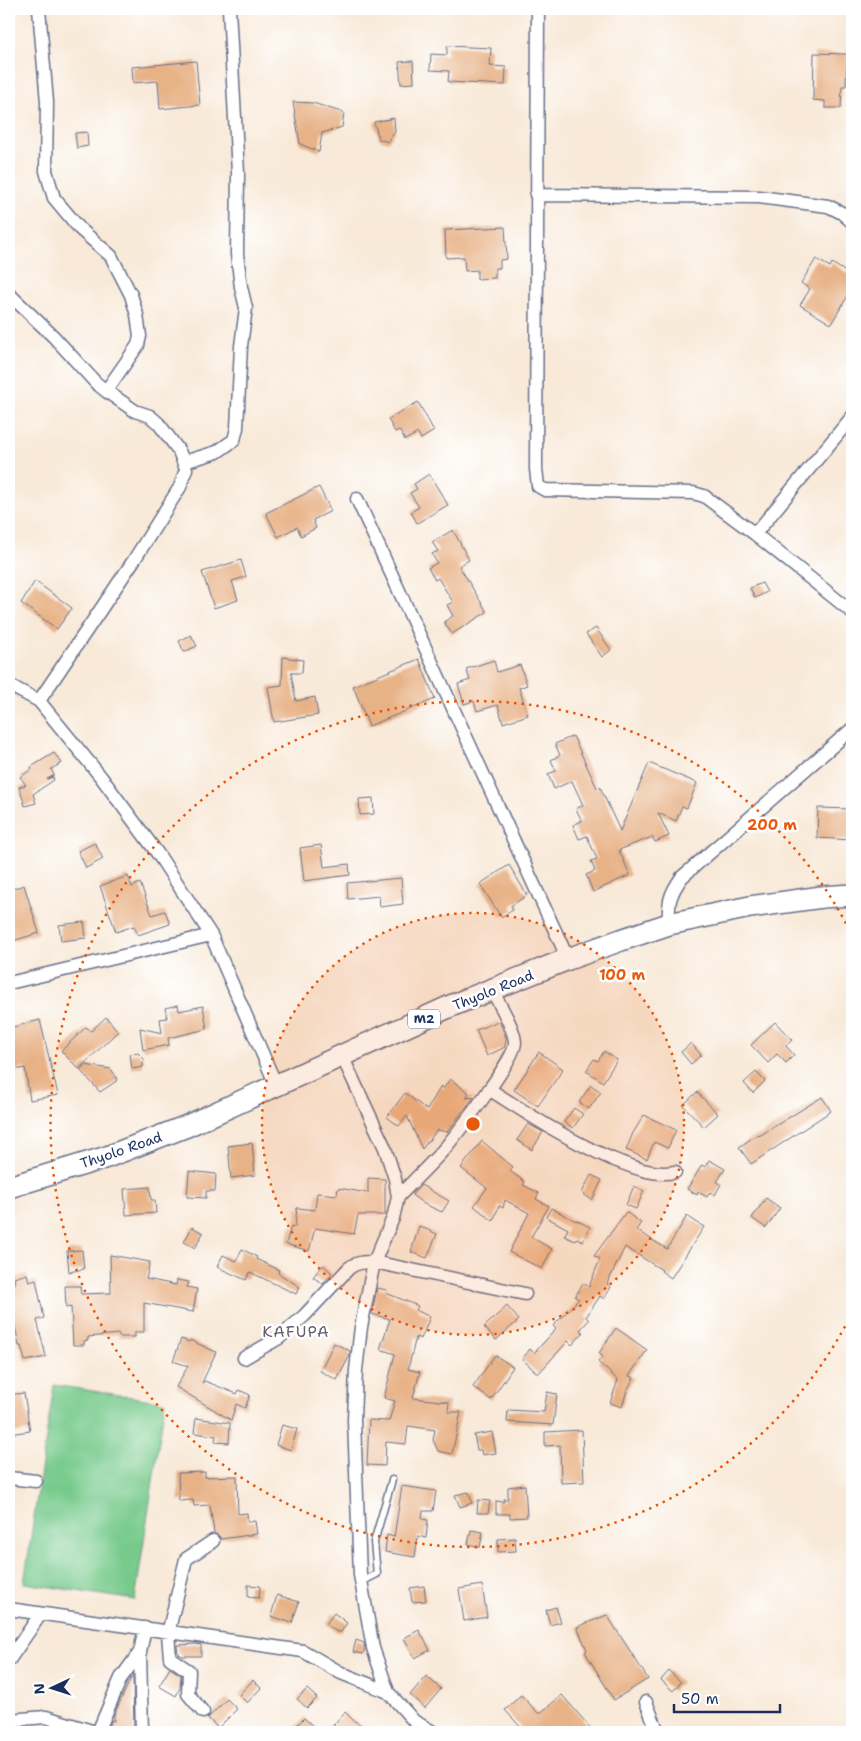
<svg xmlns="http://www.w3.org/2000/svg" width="861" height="1741" viewBox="0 0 861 1741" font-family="'Shantell Sans',sans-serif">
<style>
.grass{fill:#77ca8c;stroke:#497c75}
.building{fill:#e8b287}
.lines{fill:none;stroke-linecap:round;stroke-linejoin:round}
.service-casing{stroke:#687089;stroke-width:9}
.minor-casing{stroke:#687089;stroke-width:15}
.trunk-casing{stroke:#687089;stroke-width:24}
.service{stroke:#fff;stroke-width:6}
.minor{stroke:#fff;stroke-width:12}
.trunk{stroke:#fff;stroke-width:21}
.ring{fill:none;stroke:#e8590c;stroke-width:2.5;stroke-dasharray:2.5 5}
.labels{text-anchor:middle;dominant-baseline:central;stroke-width:5;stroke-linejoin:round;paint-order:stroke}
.shield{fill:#fff;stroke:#5f6d8e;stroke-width:1}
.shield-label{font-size:12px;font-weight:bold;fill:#1b2f5e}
.street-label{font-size:14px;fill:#1b2f5e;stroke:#fff}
.quarter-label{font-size:16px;letter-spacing:1px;fill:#635d6c;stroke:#fff}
.centre{fill:#e8590c;stroke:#fff;stroke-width:2.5}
.ring-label{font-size:15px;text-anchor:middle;font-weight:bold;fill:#e8590c;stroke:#fff;stroke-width:5;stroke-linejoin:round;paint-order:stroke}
</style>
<rect width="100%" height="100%" fill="#fff"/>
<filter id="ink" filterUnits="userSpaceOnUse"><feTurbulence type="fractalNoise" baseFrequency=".02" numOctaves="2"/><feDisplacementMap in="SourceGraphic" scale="10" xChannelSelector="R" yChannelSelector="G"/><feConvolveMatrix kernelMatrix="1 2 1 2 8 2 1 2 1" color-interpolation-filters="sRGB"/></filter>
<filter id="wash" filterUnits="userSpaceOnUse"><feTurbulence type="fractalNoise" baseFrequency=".0096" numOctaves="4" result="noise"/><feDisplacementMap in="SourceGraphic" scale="20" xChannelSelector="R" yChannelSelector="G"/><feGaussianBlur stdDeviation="1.12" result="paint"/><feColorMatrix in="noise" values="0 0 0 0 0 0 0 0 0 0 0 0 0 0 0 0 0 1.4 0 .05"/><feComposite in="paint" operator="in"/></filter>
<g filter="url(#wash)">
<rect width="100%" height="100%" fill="#f8e9d8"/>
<path class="grass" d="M54,1385L165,1402L135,1600L24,1583Z"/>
<g id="blocks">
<path class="building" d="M447,46L491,48L490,66L506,67L505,85L448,82L449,71L430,70L431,54L447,55Z
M814,53L847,54L846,86H842L841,108H825V101L813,100Z
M196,61L200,105L160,109L158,81L133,83L132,67Z
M413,61L414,83L401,84L399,62Z
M293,102L313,103L344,113L342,127L322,133L319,152L300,144Z
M394,118L395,132L388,142L379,139L374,122Z
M87,132L88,146L77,148L75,133Z
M505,227L507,259L500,260V268H495V278L477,279V270L465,271L464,257L446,258L445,230Z
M816,259L830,267L832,263L852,276V289L831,324L800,305L810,289L801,283Z
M418,402L434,431L421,439L418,433L405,440L399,430L395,432L388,419Z
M429,474L448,505L417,523L411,512L419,507L410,493L417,489L414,484Z
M319,487L331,511L313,520L316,528L301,536L297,527L278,537L266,513Z
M453,530L469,560L459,566L487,612L452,634L444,622L453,616L447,605L453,602L438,578L435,580L428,568L437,563L432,554L438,551L432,542Z
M241,560L246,577L232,581L238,600L214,608L202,572Z
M35,581L72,608L57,629L21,603Z
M762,583L767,592L755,598L750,588Z
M596,628L611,650L602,657L586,634Z
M191,635L197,646L184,652L179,641Z
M283,657L303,660L302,673H291L296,701L315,697L318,715L274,722L268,687L282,685Z
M419,659L435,699L369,726L353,686Z
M494,660L497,672L520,665L527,685L519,688L528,715L503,723L498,705L477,711L474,701L464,704L458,684L470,680L466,669Z
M573,736L597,788L600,787L620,831L649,763L697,783L687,808L682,806L676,821L658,813L669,836L655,842L652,837L619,850L630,875L593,892L586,875L595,871L591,861L597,859L587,836L579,839L573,825L582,821L576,809L583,805L572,781L554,789L548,774L556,771L551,760L560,755L555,744Z
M54,753L62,763L51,769L54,775L47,779L53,777L54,780L33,794L36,803L25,806L19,787L26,785L20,777L32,769L31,767Z
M373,798L374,814L360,815L359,799Z
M818,808L852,809V840L817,838Z
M95,843L103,859L86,868L78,851Z
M321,845L324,867L349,864L350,875L304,881L300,848Z
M509,865L527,895L511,906L513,910L501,917L480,884Z
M128,876L132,887L140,883L152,915L165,911L170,924L138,935L134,926L116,932L100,886Z
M401,878L403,904L380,907L379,896L348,899L347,883Z
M24,885L39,933L9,942V890Z
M84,922L86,938L61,941L59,925Z
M178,1005L179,1011L203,1006L207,1029L168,1038L169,1045L143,1050L140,1028L162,1033L160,1019L167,1018L165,1008Z
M106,1017L118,1031L79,1069L61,1051L86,1027L91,1031Z
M40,1020L58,1095L30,1100L25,1068L9,1071V1028Z
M499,1021L506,1038L505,1047L487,1056L476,1030Z
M775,1022L792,1040L786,1046L794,1055L786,1063L777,1054L768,1063L751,1045Z
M691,1043L701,1055L691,1064L681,1052Z
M604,1051L617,1060L603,1082L586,1071L594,1059L598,1061Z
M539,1052L563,1069L538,1106L514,1090Z
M138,1053L145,1060L143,1062V1067L132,1069L130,1054Z
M85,1065L111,1069L118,1080L100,1092L80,1070Z
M756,1072L765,1081L753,1093L744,1083Z
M450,1079L469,1093L466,1098L474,1097L447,1132L437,1130L422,1149L407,1116L399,1126L387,1117L405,1093L427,1110L441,1086L443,1089Z
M591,1085L601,1092L589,1109L579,1102Z
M697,1092L718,1114L704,1127L683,1105Z
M822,1097L831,1111L751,1164L739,1147L758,1134L759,1136Z
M574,1108L583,1114L573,1128L564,1122Z
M644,1115L676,1130L668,1148L654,1142L647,1159L626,1150L633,1133Z
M528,1124L543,1132L532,1150L517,1140Z
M482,1141L513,1167L510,1171L525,1182L523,1185L539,1193L536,1199L549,1206L531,1237L552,1249L542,1269L509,1252L529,1213L505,1200L503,1208L499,1206L493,1221L474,1206L487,1188L461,1168Z
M252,1143L255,1175L231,1178L228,1146Z
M709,1160L725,1169L717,1182L721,1184L715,1195L710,1192L707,1197L698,1192L697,1195L687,1189L702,1165L705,1167Z
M189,1171L216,1174L215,1191H206V1198L187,1197Z
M591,1175L602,1180L592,1200L582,1193Z
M368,1178L385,1179V1215H358L354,1234L315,1228L309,1251L286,1244L291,1226L295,1227L297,1208L315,1210L317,1193L337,1195L338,1188L368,1193Z
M421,1185L449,1201L442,1212L424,1204L412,1195Z
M634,1186L644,1191L636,1209L626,1205Z
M150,1187L151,1200H155L156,1213L126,1215L124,1189Z
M766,1198L780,1208L766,1228L752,1218Z
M551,1208L576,1221V1220L590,1227L583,1241L577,1238L575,1241L564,1236L568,1229L546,1217Z
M626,1212L641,1223L636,1230L667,1249L687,1216L704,1227L671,1278L661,1271L662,1270L625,1247L607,1284L611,1287L604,1299L600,1296L586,1317L589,1320L580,1330L583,1333L572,1345L568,1341L538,1374L522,1359L530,1349L534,1353L556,1329L553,1326L579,1299L575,1297L583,1283L589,1287L600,1259L594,1256Z
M419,1226L437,1234L427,1258L411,1252Z
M192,1227L203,1233L195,1248L184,1242Z
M242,1249L257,1257L256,1259L279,1270L278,1273L300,1287L296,1294L250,1272L246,1280L217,1267L223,1255L236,1261Z
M82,1250L84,1269L69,1272L67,1251Z
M110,1255L150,1262L146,1279L176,1285L177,1280L189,1282L187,1287L197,1289L193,1312L144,1303V1332H135V1337H119V1334L88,1337V1340L84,1341V1345H73L71,1307L66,1308L65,1286H80L81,1294L111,1293Z
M323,1265L332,1273L323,1284L313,1277Z
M27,1274L29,1282L36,1280L44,1318L37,1320L46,1357L25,1361L21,1346H19L12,1311H9V1285L15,1284L14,1278Z
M377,1288L387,1290L386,1293L418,1306L416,1310L430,1317L421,1339L416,1337L408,1369L420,1372L413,1398L449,1402L448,1412H461L452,1454L438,1451L433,1440L435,1430L408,1426L406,1444L386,1442L385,1466L367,1465L369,1420L389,1421L395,1401L384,1398L395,1354L380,1349L390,1319L372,1314Z
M507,1306L519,1320L496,1340L484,1327Z
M616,1328L647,1350L629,1376L634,1378L627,1390L622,1407L610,1403L618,1380L598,1362L603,1357L599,1353Z
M181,1339L189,1342L190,1340L216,1352L202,1383L205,1381L237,1394L239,1390L250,1395L245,1408L236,1404L231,1420L176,1387L188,1366L173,1361Z
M334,1343L350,1351L349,1357L337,1380L320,1371Z
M495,1355L513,1367L491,1400L473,1387Z
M547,1392L557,1394L553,1425L507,1422L508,1410L544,1412Z
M24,1393L30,1431L9,1434V1395Z
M196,1418L230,1423L229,1443L215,1442L216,1436L194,1433Z
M282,1425L297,1429L291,1450L276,1445Z
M582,1430L584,1482L561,1483L560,1445L545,1446V1432Z
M492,1432L496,1453L482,1455L481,1450H477L474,1435Z
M205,1472V1477L237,1476L238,1514L247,1513L248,1522L255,1521L257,1534L221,1539L219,1536L214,1533L210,1505L194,1506L193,1500L179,1501L178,1473Z
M525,1485L527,1517L510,1518V1514H496V1501L504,1502V1499H508V1487Z
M402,1486L436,1491L433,1511H423L422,1519L428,1520L426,1538L418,1536L415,1557L385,1552L387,1535L394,1537Z
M469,1492L472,1503L460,1507L455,1495Z
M478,1500L490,1501L488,1513H477Z
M471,1530L483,1532L480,1547L468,1544Z
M515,1538L516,1551L498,1552V1539Z
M248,1585L260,1586L259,1598L248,1597Z
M482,1585L487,1617L464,1621L459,1589Z
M424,1586L426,1601L412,1602L410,1588Z
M277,1595L299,1602L292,1623L271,1616Z
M556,1607L561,1622L550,1625L546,1610Z
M334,1613L347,1623L341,1632H337L326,1624Z
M607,1615L648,1679L614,1700L585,1652L587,1650L577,1627Z
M419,1630L430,1650L415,1658L404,1638Z
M356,1640L364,1643L365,1649L363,1654L353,1652Z
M196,1644L201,1645V1656H182L178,1653L177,1645Z
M170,1668L181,1675L180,1688L176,1696L159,1686Z
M669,1671L681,1682L673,1691L661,1680Z
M426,1676L441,1689L425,1708L410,1695Z
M131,1678H133L134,1732L107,1731L112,1720L114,1721V1715Z
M253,1680L261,1688L247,1703L239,1695Z
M307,1689L317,1698L307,1708L297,1699Z
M521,1695L539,1714L562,1695L594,1732H525L505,1710Z
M227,1699L237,1709L218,1728L208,1718Z
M345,1712L353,1720L372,1732H341L333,1725Z
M304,1718L313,1726L307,1732H290Z"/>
</g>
</g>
<g filter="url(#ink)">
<use href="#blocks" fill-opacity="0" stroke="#687089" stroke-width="1"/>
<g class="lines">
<g class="service-casing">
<path id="service" d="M361,1582L377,1574L374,1542L392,1480"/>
</g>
<g class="minor-casing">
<path id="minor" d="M39,9L47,102L46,171L54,198L80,229L111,256L131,295L137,315L140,336L138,345L106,391
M538,9L536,469L538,486L545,490L693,493L704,496L755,534L852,612
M536,195L759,197L828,206L842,213L852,222
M9,294L54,337L96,383L106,391L135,411L150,416L159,424L179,451L186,469L180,487L134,560L39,701
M184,462L217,452L234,440L237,428L241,346L246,308L241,287L237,254L238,173L229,9
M357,499L568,959
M755,534L852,417
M9,685L39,701L101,777L158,854L211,935L276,1085
M669,924C668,903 669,895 682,877L852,729
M9,983L211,935
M342,1056L385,1148L395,1179L398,1197L393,1218L374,1262L361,1327L356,1370L354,1420L360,1575L373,1648L388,1692L414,1721L433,1732
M489,1089C529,1115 568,1140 612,1159C634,1167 651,1176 675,1172
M398,1197C414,1180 431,1164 446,1147C458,1132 517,1057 515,1042C514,1027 499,1004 492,990
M244,1358L279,1338L305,1315L349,1268C357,1262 364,1262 374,1262L525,1294
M9,1478L36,1481
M9,1609L303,1651L341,1673L388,1692
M140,1652L142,1732
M9,1660L40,1615
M646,1702L658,1732
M203,1712L188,1694L189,1671L170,1658L168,1633L186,1559L213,1541
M9,1720L46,1717L95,1732
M98,1732L121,1678L140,1652L145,1628"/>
</g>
<g class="trunk-casing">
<path id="trunk" d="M9,1187L107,1157L187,1126L453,1005L568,959L621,940L669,924L750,907L822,897L852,895"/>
</g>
<use href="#service" class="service"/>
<use href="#minor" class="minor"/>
<use href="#trunk" class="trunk"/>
</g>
</g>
<circle cx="473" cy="1124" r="211" fill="#e8590c" fill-opacity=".12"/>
<g class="ring">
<circle cx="473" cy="1124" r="211"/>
<path d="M852 1313A423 423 0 1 1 852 935"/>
</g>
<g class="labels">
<rect class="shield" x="408" y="1009.5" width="32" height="19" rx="4"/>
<g class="shield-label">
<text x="424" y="1019">M2</text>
</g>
<g class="street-label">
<text transform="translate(493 990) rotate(-22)">Thyolo Road</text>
<text transform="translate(121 1150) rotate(-19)">Thyolo Road</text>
</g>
<g class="quarter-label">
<text x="296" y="1331">KAFUPA</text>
</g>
</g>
<circle cx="473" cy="1124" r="8" class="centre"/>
<g class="ring-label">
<text x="772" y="830">200 m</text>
<text x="622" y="980">100 m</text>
</g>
<rect width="861" height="1741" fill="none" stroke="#fff" stroke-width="30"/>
<g transform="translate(52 1688) rotate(266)" stroke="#ffffff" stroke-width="4" paint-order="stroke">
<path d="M0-4L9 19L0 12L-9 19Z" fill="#1b2f5e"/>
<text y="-8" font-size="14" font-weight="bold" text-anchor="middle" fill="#1b2f5e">N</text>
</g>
<path d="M674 1704v8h106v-8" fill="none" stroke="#1b2f5e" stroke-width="2.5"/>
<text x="681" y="1704" font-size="15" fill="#1b2f5e" stroke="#ffffff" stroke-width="4" paint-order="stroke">50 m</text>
</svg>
